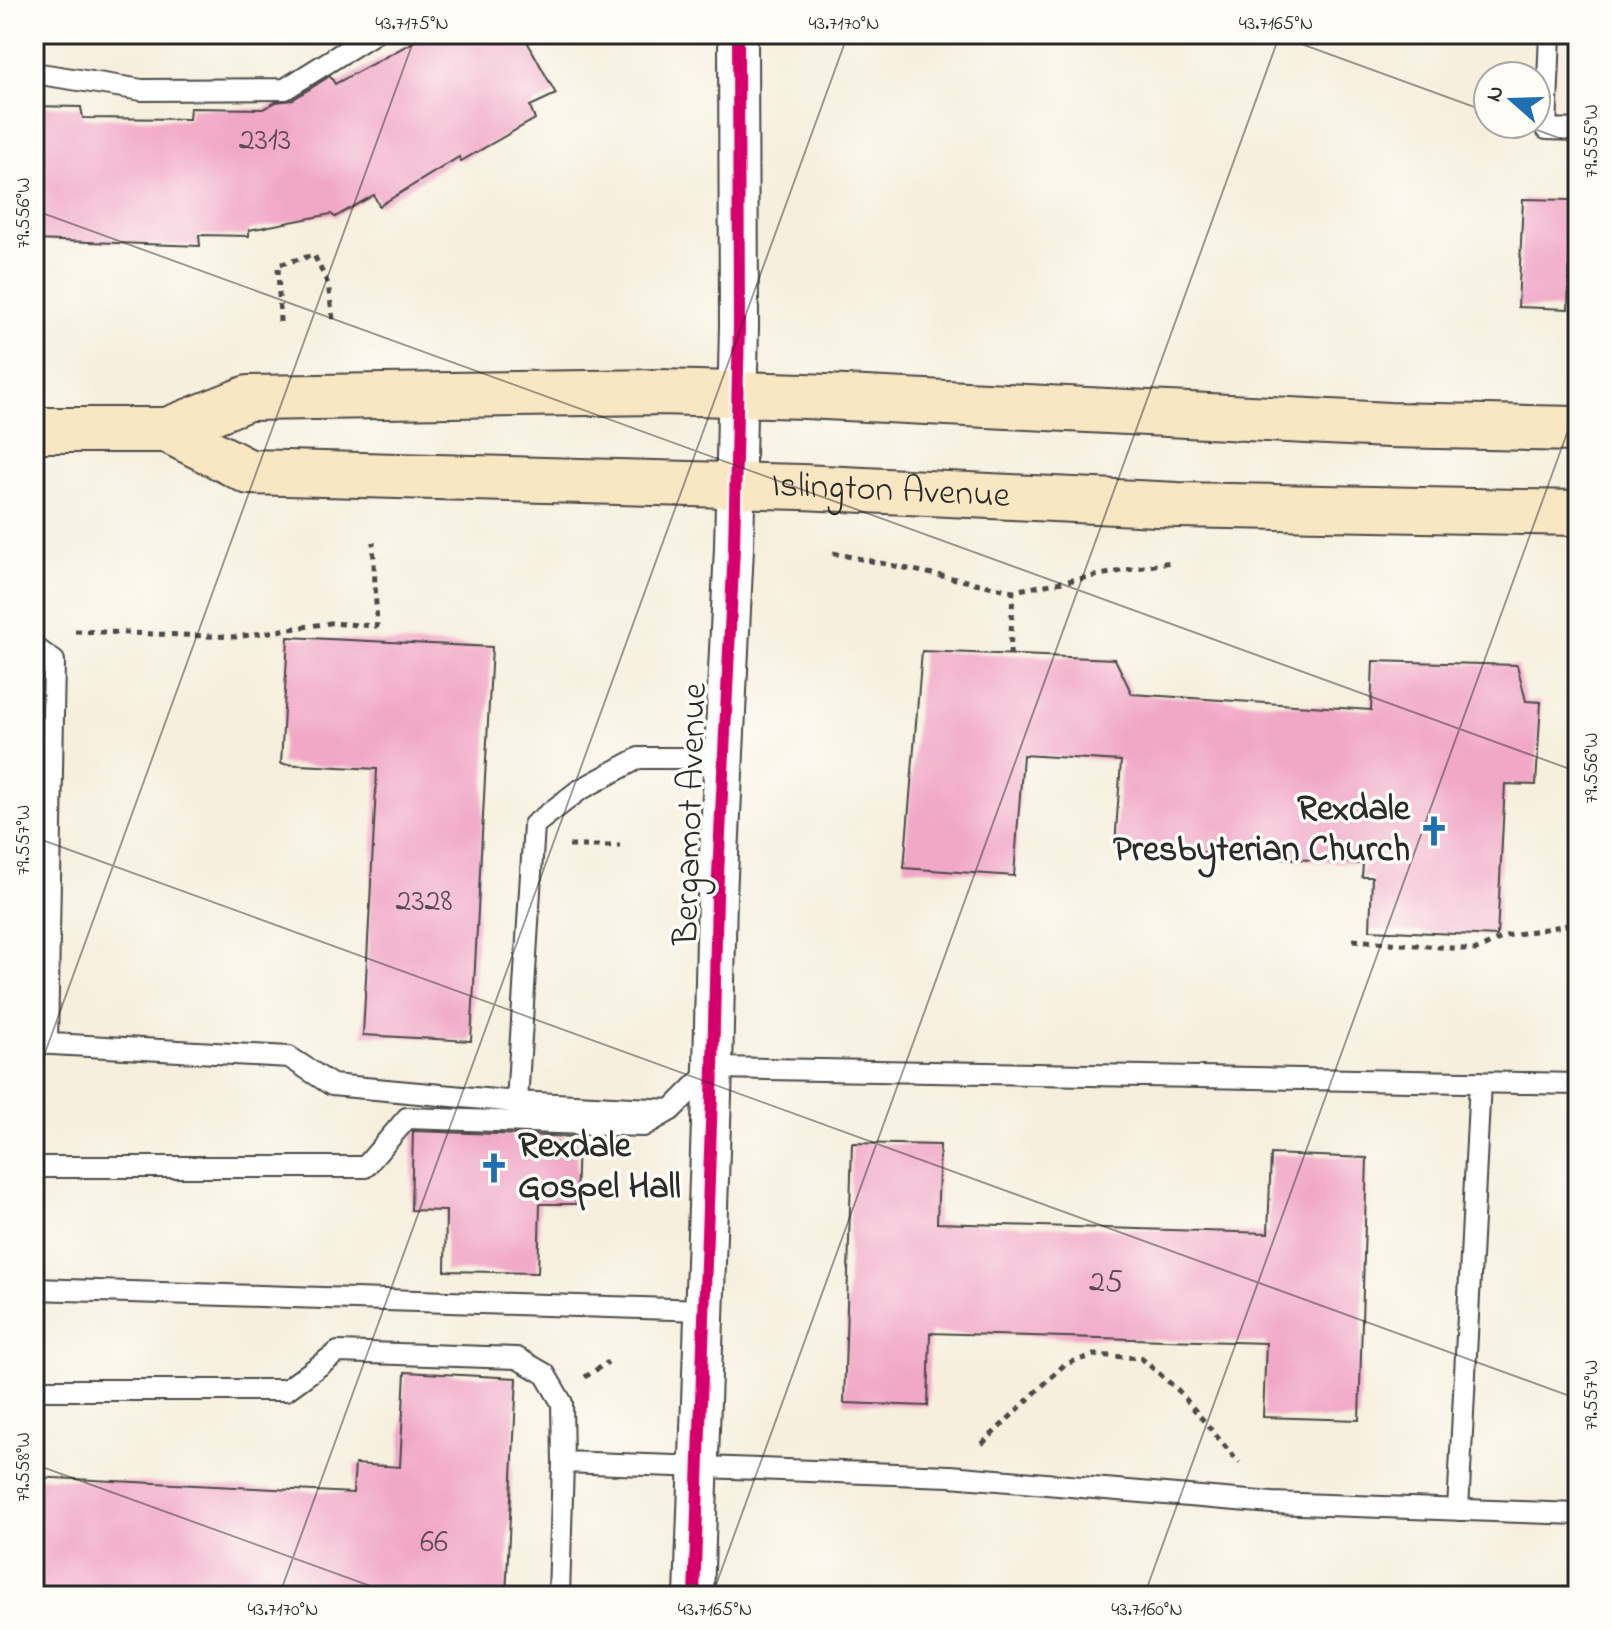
<svg xmlns="http://www.w3.org/2000/svg" width="1612" height="1630" viewBox="0 0 1612 1630" font-family="'Indie Flower',sans-serif">
<style>
.building{fill:#f1a8c7}
.lines{fill:none;stroke-linecap:round;stroke-linejoin:round}
.service-casing{stroke:#494846;stroke-width:24}
.minor-casing{stroke:#494846;stroke-width:42}
.secondary-casing{stroke:#494846;stroke-width:48}
.path{stroke:#494846;stroke-width:5;stroke-dasharray:6 6;stroke-linecap:butt}
.service{stroke:#fff;stroke-width:20}
.minor{stroke:#fff;stroke-width:38}
.secondary{stroke:#f9e7c3;stroke-width:44}
.cycleway-casing{stroke:#fdfcf7;stroke-width:17}
.cycleway{stroke:#d6006c;stroke-width:12}
.ticks{fill:none;stroke:#2b2b2b;stroke-width:2;stroke-opacity:0.45}
.labels{text-anchor:middle;dominant-baseline:central;stroke-width:7;stroke-linejoin:round;paint-order:stroke}
.number-label{font-size:32px;fill:#5c4a52}
.street-label{font-size:36px;fill:#2b2b2b;stroke:#fdfcf7}
.poi-label{font-size:36px;font-weight:bold;fill:#2b2b2b;stroke:#fdfcf7;text-anchor:end}
.neatline{fill:none;stroke:#2b2b2b;stroke-width:3}
.ticks-label{font-size:20px;text-anchor:middle;fill:#2b2b2b}
</style>
<rect width="100%" height="100%" fill="#fdfcf7"/>
<filter id="ink" filterUnits="userSpaceOnUse"><feTurbulence type="fractalNoise" baseFrequency=".0125" numOctaves="2"/><feDisplacementMap in="SourceGraphic" scale="16" xChannelSelector="R" yChannelSelector="G"/><feConvolveMatrix kernelMatrix="1 2 1 2 8 2 1 2 1" color-interpolation-filters="sRGB"/></filter>
<filter id="wash" filterUnits="userSpaceOnUse"><feTurbulence type="fractalNoise" baseFrequency=".006" numOctaves="4" result="noise"/><feDisplacementMap in="SourceGraphic" scale="32" xChannelSelector="R" yChannelSelector="G"/><feGaussianBlur stdDeviation="1.8" result="paint"/><feColorMatrix in="noise" values="0 0 0 0 0 0 0 0 0 0 0 0 0 0 0 0 0 1.4 0 .05"/><feComposite in="paint" operator="in"/></filter>
<g filter="url(#wash)">
<rect width="100%" height="100%" fill="#f6efdd"/>
<g id="blocks">
<path class="building" d="M428,34H523L556,94L530,106L535,119L461,161L459,157L379,206L374,195L335,217L331,214L249,230V236L199,235L200,246L34,240V106L81,107L83,118L189,119L190,108L263,109L276,102L292,100L330,76L335,84Z
M1523,199L1572,200L1568,309L1518,307Z
M288,637L492,647L471,1041L363,1035L377,769L281,764Z
M922,651L1115,659L1132,694L1371,710L1373,661L1517,665L1526,701L1541,702L1536,785L1505,784L1497,936L1370,930L1372,877H1362L1363,864L1115,846L1121,761L1023,755L1014,876L904,868Z
M413,1131L578,1137L576,1204H540L538,1273L445,1271L446,1211L411,1210Z
M852,1143L940,1145L937,1223L1268,1233L1271,1154L1367,1158L1359,1420L1263,1417L1266,1343L930,1333L928,1406L844,1403Z
M405,1372L517,1378L506,1596H123L34,1591V1477L353,1493L355,1464L400,1467Z"/>
</g>
</g>
<g filter="url(#ink)">
<use href="#blocks" fill-opacity="0" stroke="#494846" stroke-width="2"/>
<g class="lines">
<g class="service-casing">
<path id="service" d="M1550,34L1546,129L1578,130
M34,73L142,90L285,89L373,34
M34,647L54,661L47,1043
M34,1043L289,1057L332,1085L517,1102L671,1110L713,1068L1578,1084
M517,1102L534,825L578,791L639,758H723
M34,1167H365L407,1118L643,1126L671,1110
M34,1289L704,1310
M34,1390H286L338,1352L517,1358L545,1374L562,1403L563,1462L559,1596
M563,1462L950,1476L1272,1503L1578,1514
M1458,1510L1480,1082"/>
</g>
<g class="minor-casing">
<path id="minor" d="M694,1596L713,1068L717,896L734,548L739,325L738,34"/>
</g>
<g class="secondary-casing">
<g id="secondary">
<path d="M34,430H167L248,398L659,392L805,396L1389,425L1578,429"/>
<path id="s1" d="M167,430L249,472L802,487L1178,505L1578,513"/>
</g>
</g>
<path class="path" d="M280,322L278,265L314,255L328,284L333,319
M833,553L1013,591L1171,562
M75,631L236,637L330,623L377,626L373,542
M1010,655L1013,591
M569,846H620
M1353,940L1476,950L1506,936L1578,923
M585,1377L608,1362
M982,1444L1065,1364L1094,1355L1141,1358L1178,1390L1239,1463"/>
<use href="#service" class="service"/>
<use href="#minor" class="minor"/>
<use href="#secondary" class="secondary"/>
<g class="cycleway-casing">
<path id="cycleway" d="M694,1596L713,1068L717,896L734,548L739,325L738,34"/>
</g>
<use href="#cycleway" class="cycleway"/>
</g>
</g>
<path class="ticks" d="M1274,34L1488,112M1521,124L1578,145M34,210L1578,772M34,837L1578,1399M34,1083L416,34M34,1464L398,1596M279,1596L848,34M712,1596L1280,34M1144,1596L1578,403M1576,1596L1578,1590"/>
<defs>
<g id="church-bare" transform="scale(2.4)"><path d="M-1.2-6h2.4v3.5h3.3v2.4h-3.3V6h-2.4V-.1h-3.3v-2.4h3.3Z" fill="#1f6fb2" stroke="#fdfcf7" stroke-width="2.5" paint-order="stroke"/></g>
</defs>
<g fill-rule="evenodd">
<use href="#church-bare" x="1434" y="831"/>
<use href="#church-bare" x="494" y="1168"/>
</g>
<g class="labels">
<g class="number-label">
<text x="265" y="141">2313</text>
<text x="424" y="902">2328</text>
<text x="1106" y="1283">25</text>
<text x="434" y="1543">66</text>
</g>
<g class="street-label">
<text stroke="none"><textPath href="#s1" startOffset="734">Islington Avenue</textPath></text>
<text transform="translate(692 814) rotate(-88)">Bergamot Avenue</text>
</g>
<g class="poi-label">
<text x="1410" y="810">Rexdale<tspan x="1410" dy="41">Presbyterian Church</tspan></text>
<text x="518" y="1147" text-anchor="start">Rexdale<tspan x="518" dy="41">Gospel Hall</tspan></text>
</g>
</g>
<rect width="1612" height="1630" fill="none" stroke="#fdfcf7" stroke-width="88"/>
<g transform="translate(1512 100) rotate(290)"><circle r="38" fill="#fdfcf7" stroke="#a9a8a5" stroke-width="2"/>
<path d="M0-6L14 30L0 20L-14 30Z" fill="#1f6fb2"/>
<text y="-12" font-size="22" font-weight="bold" text-anchor="middle" fill="#2b2b2b">N</text>
</g>
<rect x="44" y="44" width="1524" height="1542" class="neatline"/>
<g class="ticks-label">
<text x="412" y="29">43.7175°N</text>
<text x="844" y="29">43.7170°N</text>
<text x="1276" y="29">43.7165°N</text>
<text transform="translate(1590 141) rotate(-90)" y="7">79.555°W</text>
<text transform="translate(22 213) rotate(-90)" y="7">79.556°W</text>
<text transform="translate(1590 768) rotate(-90)" y="7">79.556°W</text>
<text transform="translate(22 840) rotate(-90)" y="7">79.557°W</text>
<text transform="translate(1590 1395) rotate(-90)" y="7">79.557°W</text>
<text transform="translate(22 1467) rotate(-90)" y="7">79.558°W</text>
<text x="283" y="1615">43.7170°N</text>
<text x="715" y="1615">43.7165°N</text>
<text x="1147" y="1615">43.7160°N</text>
</g>
</svg>
